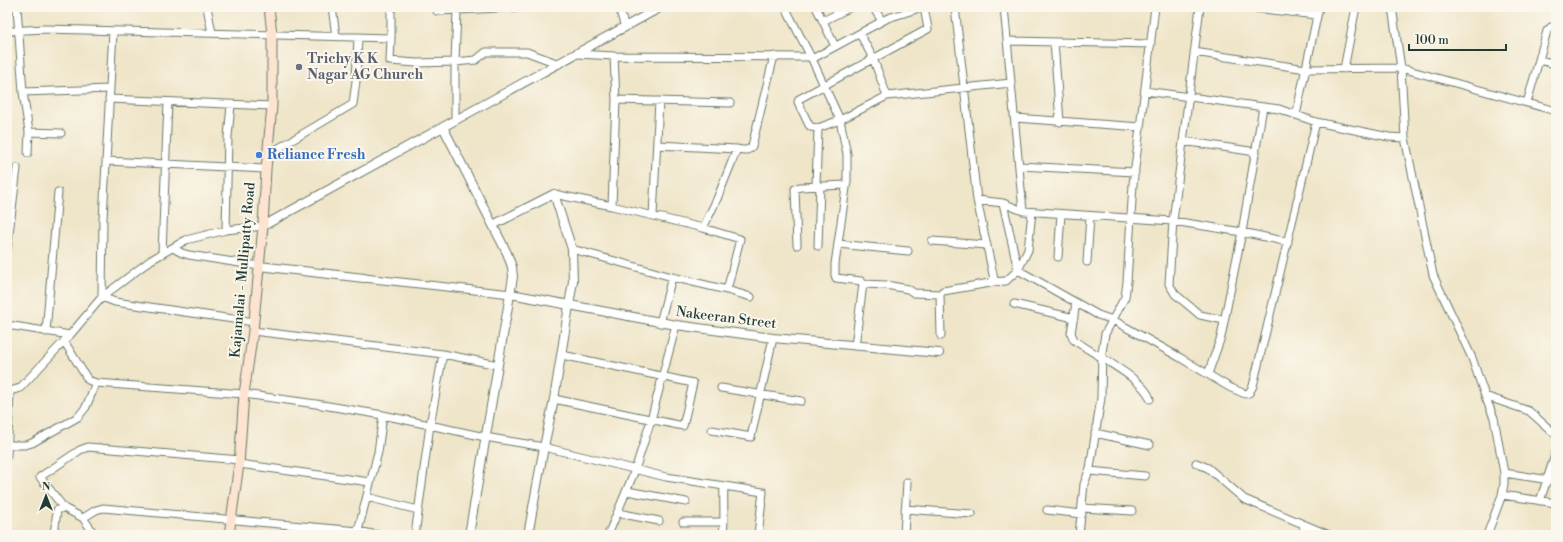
<svg xmlns="http://www.w3.org/2000/svg" width="1563" height="542" viewBox="0 0 1563 542" font-family="'Libre Bodoni',serif">
<style>
.lines{fill:none;stroke-linecap:round;stroke-linejoin:round}
.minor-casing{stroke:#687868;stroke-width:9}
.tertiary-casing{stroke:#687868;stroke-width:10}
.secondary-casing{stroke:#687868;stroke-width:11}
.minor{stroke:#fff;stroke-width:7}
.tertiary{stroke:#fff;stroke-width:8}
.secondary{stroke:#fde4d1;stroke-width:9}
.worship-dot{fill:#6b7280;stroke:#fbf7ec;stroke-width:1.5}
.shop-dot{fill:#3f7fe0;stroke:#fbf7ec;stroke-width:1.5}
.labels{text-anchor:middle;dominant-baseline:central;stroke-width:4;stroke-linejoin:round;paint-order:stroke}
.worship-label{font-size:14px;font-weight:bold;fill:#5b616d;stroke:#fbf7ec;text-anchor:start}
.shop-label{font-size:14px;font-weight:bold;fill:#366cbe;stroke:#fbf7ec;text-anchor:start}
.street-label{font-size:14px;fill:#1f3d34;stroke:#fbf7ec}
</style>
<rect width="100%" height="100%" fill="#fbf7ec"/>
<filter id="ink" filterUnits="userSpaceOnUse"><feTurbulence type="fractalNoise" baseFrequency=".025" numOctaves="2"/><feDisplacementMap in="SourceGraphic" scale="8" xChannelSelector="R" yChannelSelector="G"/><feConvolveMatrix kernelMatrix="1 2 1 2 8 2 1 2 1" color-interpolation-filters="sRGB"/></filter>
<filter id="wash" filterUnits="userSpaceOnUse"><feTurbulence type="fractalNoise" baseFrequency=".012" numOctaves="4" result="noise"/><feDisplacementMap in="SourceGraphic" scale="16" xChannelSelector="R" yChannelSelector="G"/><feGaussianBlur stdDeviation="0.9" result="paint"/><feColorMatrix in="noise" values="0 0 0 0 0 0 0 0 0 0 0 0 0 0 0 0 0 1.4 0 .05"/><feComposite in="paint" operator="in"/></filter>
<g filter="url(#wash)">
<rect width="100%" height="100%" fill="#efe5c9"/>
</g>
<g filter="url(#ink)">
<g class="lines">
<g class="minor-casing">
<path id="minor" d="M17,7L23,92L29,132L28,153
M207,7L212,33
M332,7L336,36
M437,7V11L521,7
M619,7L625,28
M785,7L811,57L840,120L847,154V181L835,264V275L836,278L861,281L863,284L855,346
M816,7L835,46
M873,7L882,21
M924,7L928,29L799,99L798,102L809,125L811,127L818,128L840,120L887,96L1011,83
M1004,7L1023,211L1173,221L1242,232L1288,242
M1200,7L1173,221L1169,284L1175,294L1200,315L1224,320
M1246,7L1317,15
M1392,7L1401,68L1405,138L1433,275L1472,358L1485,396L1494,418L1504,473V484L1502,495L1487,535
M457,11L455,62L476,60L486,52H527L559,64
M823,21L851,7
M7,31L45,29L391,38L390,61L416,63L455,62V120
M113,31L103,219L102,297L115,302L254,322
M860,34L873,58L887,96
M391,38V7
M1007,41L1151,44
M1054,42L1060,122
M1194,52L1306,69L1401,68L1556,111
M577,54L614,56L811,57
M614,56L616,100L612,206L703,228L717,199L737,149C743,150 748,152 752,146L774,56
M812,59L888,18L923,7
M1539,60L1556,64
M1344,69L1356,7
M1145,91L1279,109L1316,122L1389,137L1405,138
M23,92L110,89
M109,99L272,106
M616,100L730,103
M1527,103L1547,31L1551,27H1556
M1296,115L1319,7
M1015,118L1141,127
M29,132L61,133
M1183,141L1256,152
M657,145L737,149
M267,155L353,104L356,81L358,37
M106,161L266,169
M1019,166L1135,172
M816,186L818,128
M554,194L612,206
M977,200L1003,203L1023,211
M1032,212L1028,250L1018,270L1098,315L1113,320L1179,357L1229,387L1245,394L1249,393L1253,386L1316,122
M653,216L659,101
M703,228L740,239L727,290
M226,230L228,137L231,105
M932,241L987,245
M838,244L908,251
M797,245L795,189L800,187L846,185
M818,246L820,186
M173,248L182,253L189,255L259,266
M572,249L672,277L727,290L751,297
M7,250L17,168
M162,253L168,102
M1058,257L1061,214
M1087,262L1090,216
M364,278L511,294
M992,282L1006,281L1018,270L1003,203
M863,284L886,285L908,289L914,293L940,294
M1076,303L1071,333L1074,340C1091,353 1145,379 1150,399
M1014,304L1074,318
M660,323L672,277
M7,325L70,335
M253,331L443,354L498,365
M46,332L58,192
M941,336L940,294L943,291L990,283L992,282L994,279L977,200L955,7
M64,341L88,380L96,383L244,394L316,404L383,415L485,437L544,447L666,477L763,492L758,535
M1208,374L1221,337L1242,232L1263,107
M721,388L801,401
M7,392L20,388L70,335L102,297L151,260L186,240L226,230L263,226
M1485,396L1529,411L1556,435
M554,399L683,426L693,383L562,355
M712,430L751,437L773,338
M1095,433L1150,445
M7,445H25L32,443L78,417L86,407L96,383
M7,456L10,392
M1196,463L1208,468L1244,499L1329,535
M239,464L370,482
M1089,471L1145,476
M1504,473L1556,481
M627,491L686,502
M1502,495L1556,503
M367,497L418,510
M1540,501L1556,452
M64,508L40,477L80,450L88,447L240,460
M1082,508L1132,511
M905,509L972,514
M1047,510L1082,514
M618,513L659,521
M83,518L96,510L103,508L358,531L377,535
M683,522H724
M1303,524L1305,535
M358,531L378,452L383,415
M529,531L543,535
M54,535L57,510L64,508L83,518L95,535
M415,535L430,425L443,354
M608,535L635,470L651,420L676,325
M723,535C725,519 723,502 724,486
M904,535L907,482
M1079,535L1084,484L1090,468L1101,398L1102,352L1105,334L1125,297L1127,282L1133,184L1155,7"/>
</g>
<g class="tertiary-casing">
<path id="tertiary" d="M443,127L507,253L512,267L513,277L469,535
M493,225L554,194L572,249L573,281L554,399L544,447L528,535
M263,226L661,7
M259,266L364,278
M511,294L676,325L773,338L939,353"/>
</g>
<g class="secondary-casing">
<path id="secondary" d="M229,535L239,464L244,394L253,331L263,226L266,169L272,106V34L269,7"/>
</g>
<use href="#minor" class="minor"/>
<use href="#tertiary" class="tertiary"/>
<use href="#secondary" class="secondary"/>
</g>
</g>
<circle class="worship-dot" cx="299" cy="67" r="4"/>
<circle class="shop-dot" cx="259" cy="155" r="4"/>
<g class="labels">
<g class="worship-label">
<text x="307" y="59">Trichy K K<tspan x="307" dy="16">Nagar AG Church</tspan></text>
</g>
<g class="shop-label">
<text x="267" y="155">Reliance Fresh</text>
</g>
<g class="street-label">
<text transform="translate(243 270) rotate(-85)">Kajamalai - Mullipatty Road</text>
<text transform="translate(726 318) rotate(7)">Nakeeran Street</text>
</g>
</g>
<rect width="1563" height="542" fill="none" stroke="#fbf7ec" stroke-width="24"/>
<g transform="translate(46 496)" stroke="#fbf7ec" stroke-width="3" paint-order="stroke">
<path d="M0-3L7 15L0 10L-7 15Z" fill="#1f3d34"/>
<text y="-6" font-size="11" font-weight="bold" text-anchor="middle" fill="#1f3d34">N</text>
</g>
<path d="M1409 44v6h97v-6" fill="none" stroke="#1f3d34" stroke-width="2"/>
<text x="1415" y="44" font-size="12" fill="#1f3d34" stroke="#fbf7ec" stroke-width="3" paint-order="stroke">100 m</text>
</svg>
